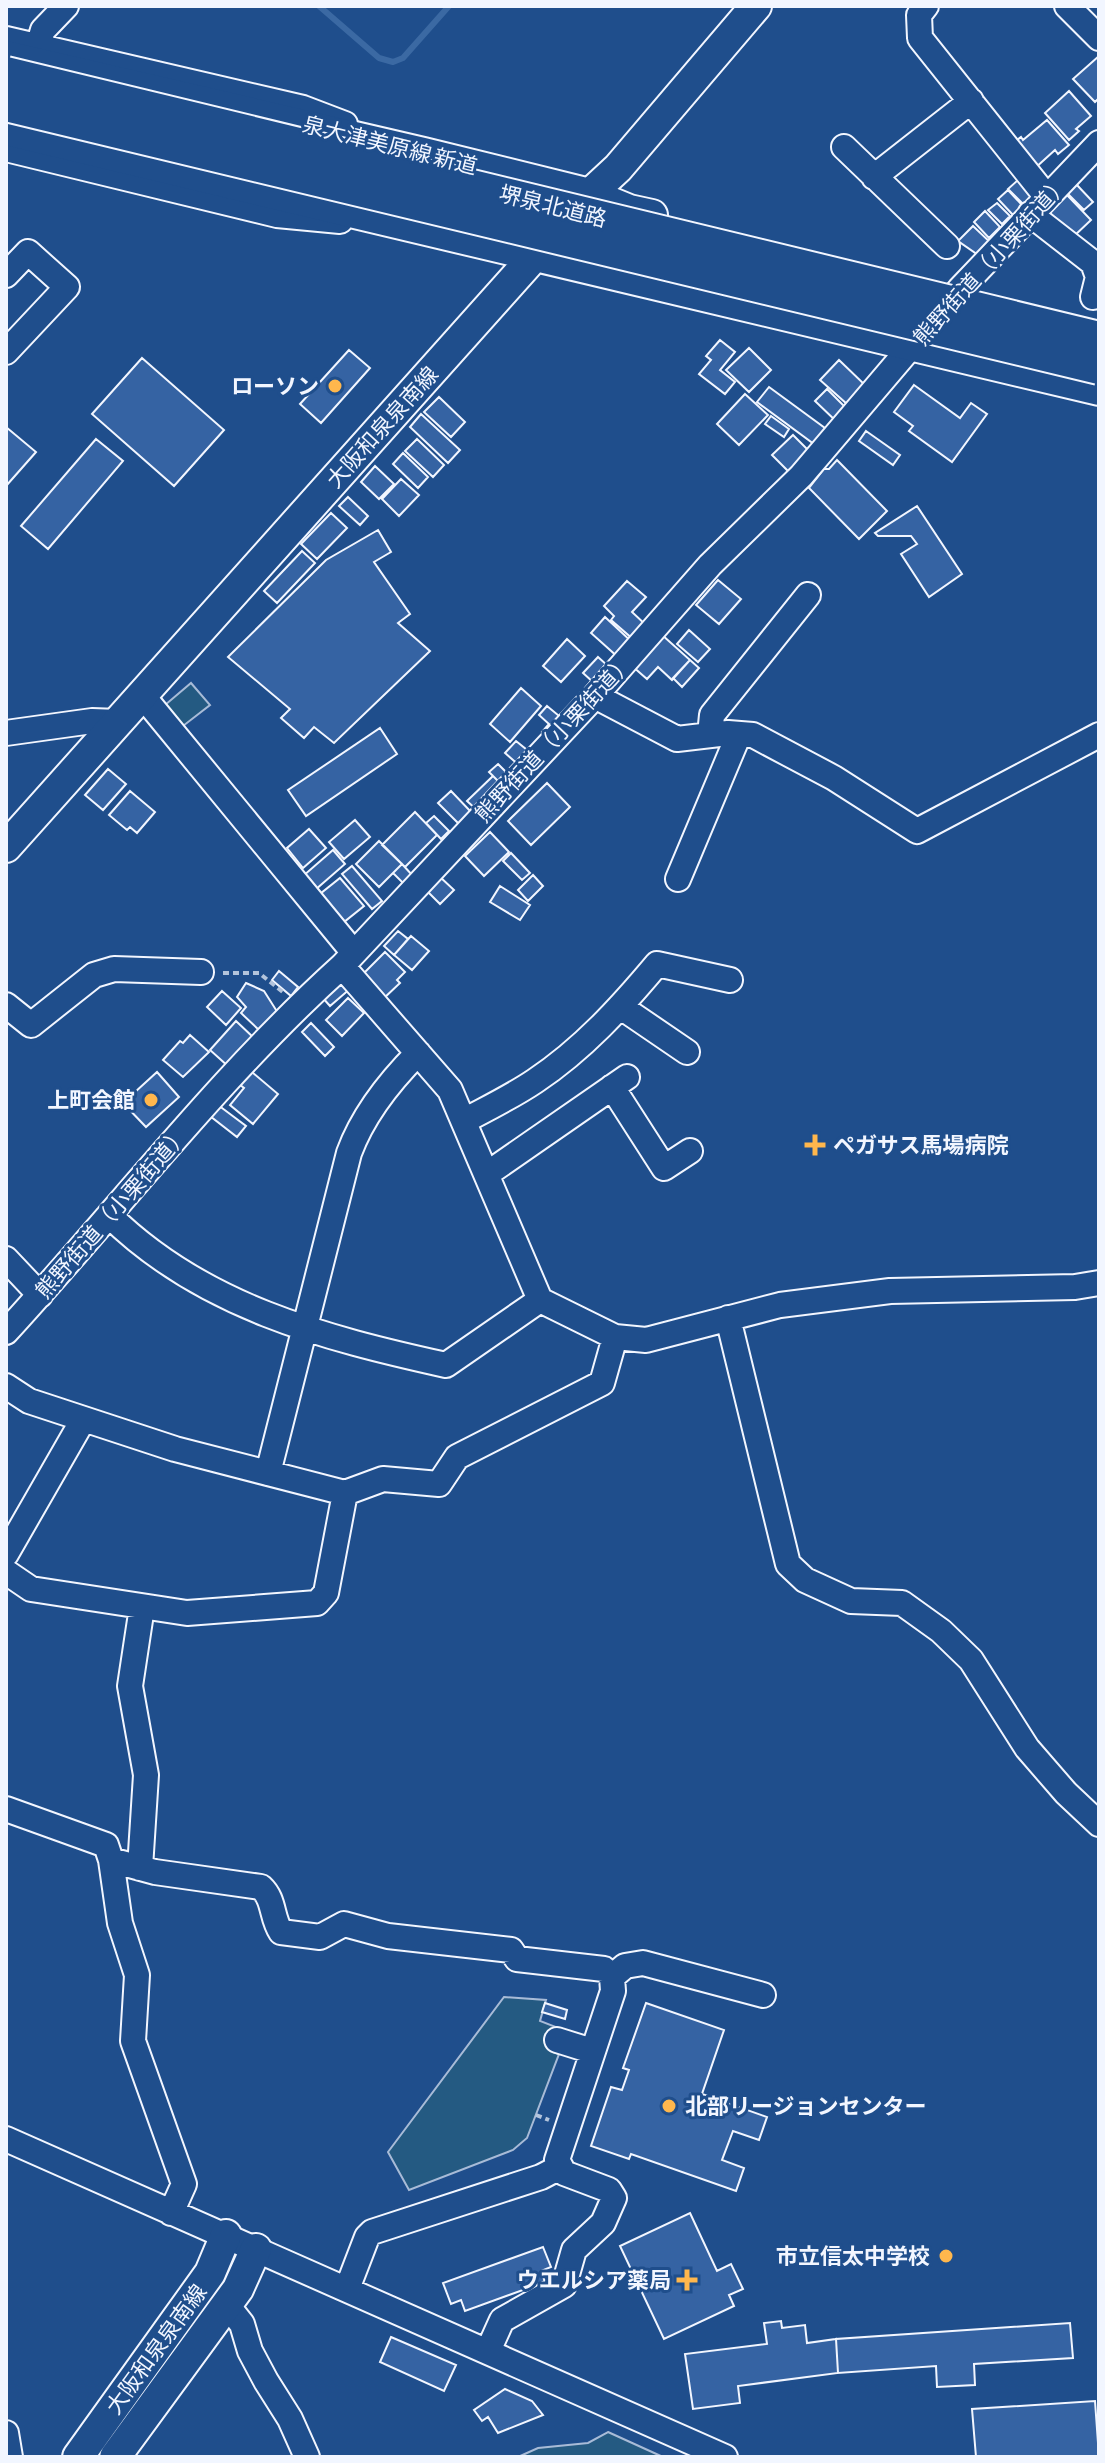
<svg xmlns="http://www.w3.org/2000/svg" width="1105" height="2463" viewBox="0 0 1105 2463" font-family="'Asap Condensed','Noto Sans JP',sans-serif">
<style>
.green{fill:#245a82;stroke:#a8bbd7;stroke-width:2}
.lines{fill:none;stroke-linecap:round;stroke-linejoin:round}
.stream{stroke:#3b69a3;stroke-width:6}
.building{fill:#3563a3;stroke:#f2f6ff;stroke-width:2}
.minor-casing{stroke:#f2f6ff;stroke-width:28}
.major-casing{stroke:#f2f6ff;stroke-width:34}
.path{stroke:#b3c4dc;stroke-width:4;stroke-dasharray:6 4;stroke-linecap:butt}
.minor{stroke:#1f4e8c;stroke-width:24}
.major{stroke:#1f4e8c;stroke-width:30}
.highway-bridge-casing{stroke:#f2f6ff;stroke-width:38;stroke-linecap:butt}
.highway-bridge{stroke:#1f4e8c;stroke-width:34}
.poi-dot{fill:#ffb74d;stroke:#1f4e8c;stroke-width:3}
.labels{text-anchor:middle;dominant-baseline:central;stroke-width:6;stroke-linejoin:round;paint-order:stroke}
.street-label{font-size:22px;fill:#f2f6ff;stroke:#1f4e8c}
.poi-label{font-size:22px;font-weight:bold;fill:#f2f6ff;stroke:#1f4e8c;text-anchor:end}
</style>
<rect width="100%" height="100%" fill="#1f4e8c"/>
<path class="green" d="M191,683L210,705L183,726L165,705Z
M504,1997L546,2000L540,2021L561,2029L553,2052L559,2054L527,2138L513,2150L409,2190L388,2152Z
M608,2432L663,2457H518L538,2448L588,2443Z"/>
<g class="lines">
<path class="stream" d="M319,6L379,58L393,62L403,58L449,6"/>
</g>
<path class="building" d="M1099,56V98L1095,102L1073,79Z
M1069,91L1091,116L1076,129L1079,131L1069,140L1045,113Z
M1047,120L1069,145L1058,154L1055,150L1034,169L1012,144L1021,137L1023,140Z
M1018,180L1034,196L1024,205L1008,189Z
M1076,184L1093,202L1084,210L1067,193Z
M1008,190L1023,206L1013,215L998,199Z
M1067,195L1091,220L1073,237L1049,212Z
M997,203L1010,216L1002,224L988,210Z
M985,211L1000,227L989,238L974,222Z
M973,226L992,244L981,257L958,241Z
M720,340L735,352L720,370L735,382L725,394L699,374L711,360L706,356Z
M749,348L771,370L749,392L726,370Z
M349,350L370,368L321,423L300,404Z
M142,358L224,430L174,486L92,414Z
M839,360L865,385L847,404L820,380Z
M914,385L960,418L971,403L987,414L952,462L909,431L913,426L894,412Z
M769,387L829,431L818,447L757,402Z
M827,389L848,410L837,422L815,401Z
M745,394L768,415L739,445L717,424Z
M439,397L465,422L451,437L424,412Z
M421,414L460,450L448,463L410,427Z
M771,416L789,429L784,437L765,424Z
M6,427L36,452L6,486Z
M866,431L900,455L893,465L859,441Z
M793,435L810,452L789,472L772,455Z
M96,439L123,461L48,549L21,526Z
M417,439L444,465L433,477L405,451Z
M403,453L428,477L418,488L393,464Z
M837,460L887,511L859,539L809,488L824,469H829Z
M375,466L394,484L379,499L361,482Z
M401,479L419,495L399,516L382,499Z
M348,497L368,516L360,525L339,506Z
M917,506L962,574L929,597L901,554L917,544L911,536H878L875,533Z
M331,513L347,528L317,559L301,544Z
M378,530L391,552L374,562L410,614L398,623L430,651L334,743L314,727L304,738L281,718L290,709L228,657L326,560Z
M302,551L315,563L277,603L264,591Z
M718,580L741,599L719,624L696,605Z
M627,581L646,597L632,612L647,626L634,640L611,620L614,616L604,606Z
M605,617L633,643L619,658L591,633Z
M689,630L710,649L698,662L677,644Z
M661,634L690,660L672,680L658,667L647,679L632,666Z
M567,639L585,656L561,682L543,666Z
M598,657L608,666L593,682L583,673Z
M690,660L699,668L682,687L673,678Z
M521,688L541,706L510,742L490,724Z
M547,706L564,720L548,738L542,732L549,724L539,715Z
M380,728L397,754L306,816L288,790Z
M516,741L532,754L521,767L505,753Z
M498,764L512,778L503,786L489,772Z
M108,769L126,784L103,810L85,795Z
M493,776L503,786L478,811L467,801Z
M547,783L570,807L531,845L508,821Z
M130,791L155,812L137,833L130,827L127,830L109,815Z
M451,791L473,814L461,826L438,803Z
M415,812L437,835L405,867L382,845Z
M434,816L449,831L441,839L426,823Z
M355,820L370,837L344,859L329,842Z
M309,829L326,848L303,868L287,848Z
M490,832L509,852L484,876L465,856Z
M379,841L402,864L379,887L356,864Z
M333,850L345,864L315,890L303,876Z
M511,853L530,873L522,880L503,861Z
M402,864L413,876L404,884L393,873Z
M352,866L382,901L372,909L342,874Z
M533,875L543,886L528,901L518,890Z
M439,876L454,890L440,904L425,889Z
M340,878L364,906L344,922L320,894Z
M500,886L530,905L520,920L490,902Z
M398,931L408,939L394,955L384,946Z
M411,936L429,951L412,970L394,955Z
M385,952L405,972L397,980L400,983L383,999L361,976Z
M279,971L298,987L291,996L272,980Z
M343,979L351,988L330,1006L322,997Z
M246,983L264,991L278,1013L260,1031L241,1013L246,1007L237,997Z
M222,991L241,1008L226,1025L207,1007Z
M348,998L364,1013L342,1036L326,1020Z
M236,1021L255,1039L229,1067L210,1050Z
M311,1023L334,1047L325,1056L302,1032Z
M190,1035L209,1052L183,1077L163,1060L180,1041L183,1043Z
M246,1067L278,1094L253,1124L230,1105L244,1088L235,1081Z
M157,1072L179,1097L146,1127L123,1103Z
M218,1105L246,1126L237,1137L210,1116Z
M545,2003L567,2010L565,2019L542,2012Z
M646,2003L724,2030L702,2094L767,2117L759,2140L733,2131L722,2160L744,2168L736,2191L631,2154L629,2159L591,2146L611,2087L622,2090L629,2070L623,2068Z
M690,2213L717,2271L731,2264L743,2289L729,2295L734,2306L664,2339L620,2246Z
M543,2247L551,2267L541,2271L545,2282L465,2311L461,2300L451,2304L443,2283Z
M781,2321L782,2328L805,2325L807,2343L836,2339L838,2373L738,2386L740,2403L693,2409L685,2354L767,2344L764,2323Z
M1070,2323L1073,2358L974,2364L975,2385L937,2387L936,2366L838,2373L836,2339Z
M391,2337L456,2365L444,2391L380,2362Z
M505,2389L532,2401L543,2415L498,2433L488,2417L482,2421L474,2410Z
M1095,2401L1099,2457H976L972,2409Z"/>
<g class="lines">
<g class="minor-casing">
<path id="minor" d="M926,6L919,15L920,38L1046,196
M1067,6L1099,38
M6,39L303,108L345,124
M38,47L43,30L66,6
M844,147L947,246
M6,149L277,215L340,221
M874,177L971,101
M1030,214L1093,263L1098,277L1093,297
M6,275L28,252L67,287L6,352
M142,695L354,953
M595,696L677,739L728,733L753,735L834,778L917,831L1099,735
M6,733L92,721L118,722
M710,735L712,715L808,595
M678,879L739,734
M342,966L450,1090L540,1300L615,1337L646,1340L780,1305L890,1291L1075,1287L1099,1283
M6,1005L31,1025L94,975L114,969L201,972
M621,1007L687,1052
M612,1087L664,1168L690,1151
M464,1121C488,1108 513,1096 535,1081C583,1049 621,1007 657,964L730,980
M487,1174L627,1077
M109,1215C201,1306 324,1338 446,1365L540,1300
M6,1259L40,1295
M728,1318L788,1564L805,1580L851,1601L902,1603L941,1631L971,1660L1027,1748L1066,1793L1099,1824
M6,1332C118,1210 219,1077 342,966L595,696L710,565L801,476L960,289L1099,143
M6,1386L29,1401L175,1449L345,1493
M268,1473L349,1153C363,1115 389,1082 418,1053
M6,1554L83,1420
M6,1572L31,1589L187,1613L317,1603L326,1593L345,1493L383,1479L439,1484L457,1457L602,1383L615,1337
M6,1809L106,1845L111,1860L120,1923L137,1975L133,2041L184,2184L171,2213
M111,1860L155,1872L261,1887C275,1900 271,1917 281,1932L320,1937L344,1924L388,1936L511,1950L517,1959L604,1969L612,1977L613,1991L557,2160L564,2173L609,2190L614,2198L603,2223L574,2250L564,2285L502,2320L488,2351
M140,1868L146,1775L130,1686L142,1607
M612,1977L625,1966L643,1963L763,1995
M557,2040L592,2051
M6,2139L725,2457
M347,2289L367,2237L372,2232L541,2177L560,2167
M227,2305L242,2324L250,2351L266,2381L290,2419L307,2457
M6,2433L10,2457"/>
</g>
<g class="major-casing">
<path id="major" d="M6,56L424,153L590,194L629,210L652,215
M6,130L1099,390
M6,847L590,194L618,168L756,6
M78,2457L210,2273L226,2235
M115,2457L238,2289L256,2249"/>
</g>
<path class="path" d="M223,973H259L284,993
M536,2115L549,2120"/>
<use href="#minor" class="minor"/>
<use href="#major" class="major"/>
<g class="highway-bridge-casing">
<path id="highway-bridge" d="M6,74L1099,339
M6,104L1099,367"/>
</g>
<use href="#highway-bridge" class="highway-bridge"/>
</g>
<g class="poi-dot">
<circle cx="335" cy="386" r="8"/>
<circle cx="151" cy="1100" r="8"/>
<path d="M811 1133h8v8h8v8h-8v8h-8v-8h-8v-8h8z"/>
<circle cx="669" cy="2106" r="8"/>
<circle cx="946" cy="2256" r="8"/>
<path d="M683 2268h8v8h8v8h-8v8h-8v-8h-8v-8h8z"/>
</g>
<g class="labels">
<g class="street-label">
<text transform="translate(390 145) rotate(14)">泉大津美原線 新道</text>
<text transform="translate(553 206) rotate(14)">堺泉北道路</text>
<text transform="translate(991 260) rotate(-48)">熊野街道（小栗街道）</text>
<text transform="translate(382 427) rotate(-48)">大阪和泉泉南線</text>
<text transform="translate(554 738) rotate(-47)">熊野街道（小栗街道）</text>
<text transform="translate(112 1212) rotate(-49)">熊野街道（小栗街道）</text>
<text transform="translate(156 2349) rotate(-54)">大阪和泉泉南線</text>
</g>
<g class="poi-label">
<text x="319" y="386">ローソン</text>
<text x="135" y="1100">上町会館</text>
<text x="833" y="1145" text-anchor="start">ペガサス馬場病院</text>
<text x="685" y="2106" text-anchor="start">北部リージョンセンター</text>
<text x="930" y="2256">市立信太中学校</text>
<text x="671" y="2280">ウエルシア薬局</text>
</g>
</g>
<rect width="1105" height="2463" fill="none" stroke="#f2f6ff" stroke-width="16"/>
</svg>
